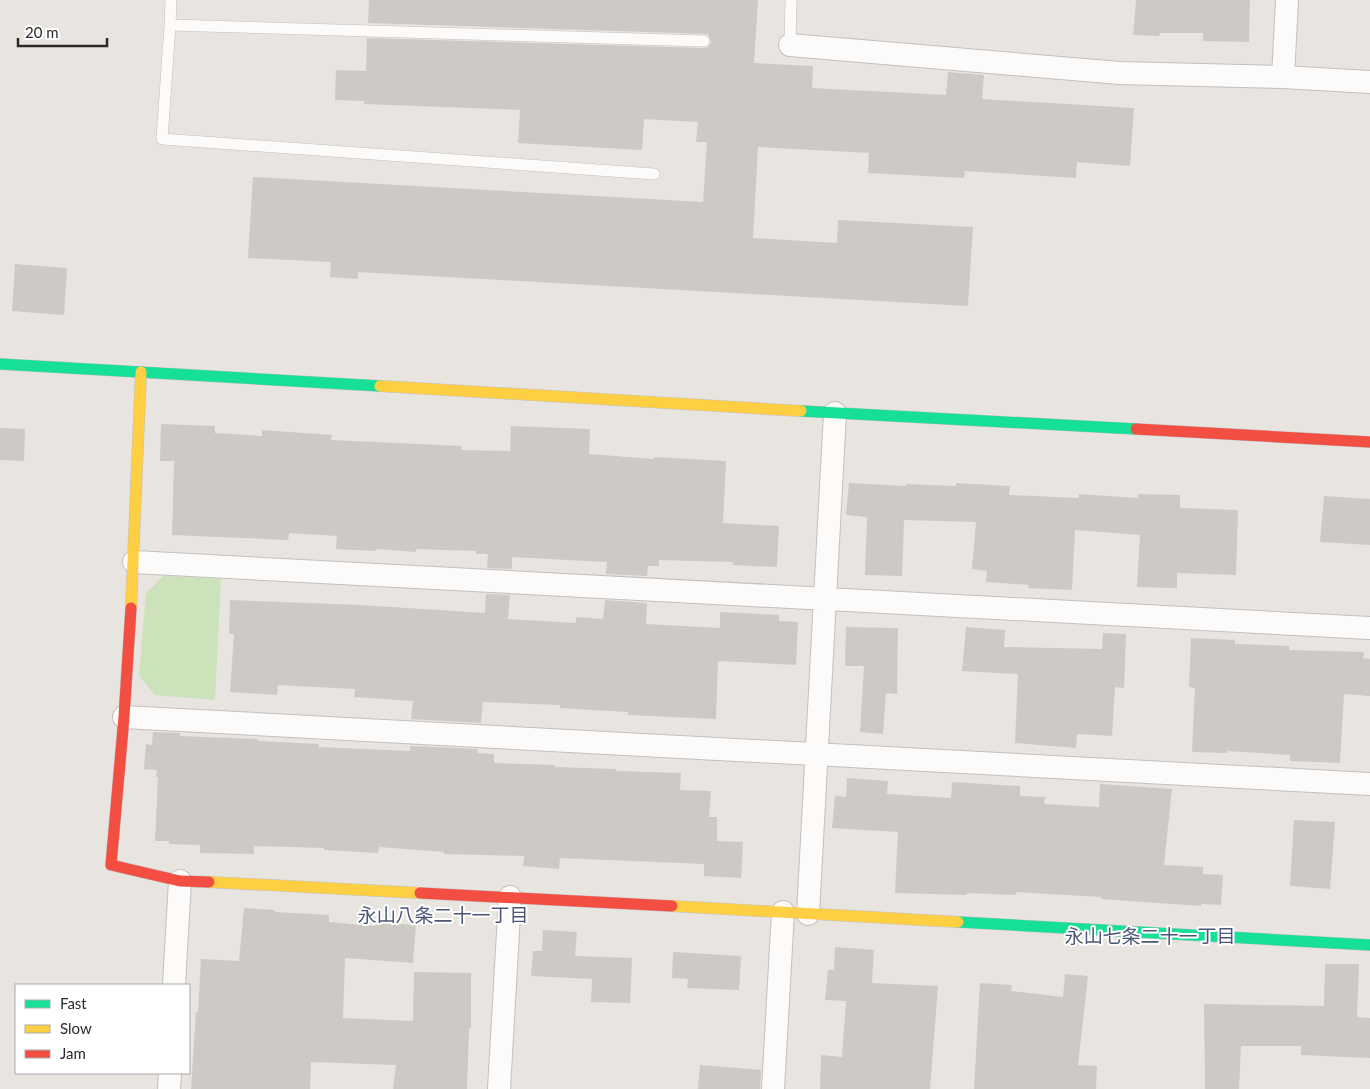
<svg xmlns="http://www.w3.org/2000/svg" width="1370" height="1089" viewBox="0 0 1370 1089" font-family="Lato,'Noto Sans JP',sans-serif">
<style>
.green{fill:#cce2ba}
.building{fill:#cdcac6}
.lines{fill:none;stroke-linecap:round;stroke-linejoin:round}
.lane-casing{stroke:#c2c0c1;stroke-width:12}
.street-casing{stroke:#c2c0c1;stroke-width:24}
.fast-casing{stroke:#c2c0c1;stroke-width:12}
.slow-casing{stroke:#c2c0c1;stroke-width:12}
.jam-casing{stroke:#c2c0c1;stroke-width:12}
.lane{stroke:#fcfbfa;stroke-width:11}
.street{stroke:#fcfbfa;stroke-width:22}
.fast{stroke:#16e098;stroke-width:11}
.slow{stroke:#ffcf43;stroke-width:11}
.jam{stroke:#f24e42;stroke-width:11}
.labels{text-anchor:middle;dominant-baseline:central;stroke-width:4;stroke-linejoin:round;paint-order:stroke}
.neighbourhood-label{font-size:19px;fill:#4b5679;stroke:#fff}
</style>
<rect width="100%" height="100%" fill="#e8e4e0"/>
<path class="green" d="M163,576L221,579L215,700L155,695L139,675L146,594Z"/>
<path class="building" d="M369,0H758L754,63L813,66L812,88L946,95L948,72L984,75L982,99L1134,108L1130,166L1077,162L1076,178L965,171L964,178L868,173L869,153L758,147L753,238L837,243L838,220L973,227L968,306L358,272V279L330,277L331,262L248,258L253,177L703,202L707,142H696L698,122L644,119L642,150L518,143L520,110L364,104V101L335,100L336,70L366,71L367,38L704,48L708,47L711,42L708,34L368,23Z
M1136,0H1250L1249,42L1203,41V33H1160L1159,36L1133,35Z
M15,264L67,268L64,315L12,311Z
M161,424L215,426V433L262,436V430L332,435L331,440L462,446L461,450L510,451L511,426L590,429L589,454L654,459V457L726,461L723,523L779,526L777,567L733,565V562L659,560V566H648L647,576L606,574L607,562H605L512,557V569L487,568L488,554H476V551L416,549V552L376,549L375,551L336,549L337,536L289,533L288,540L172,535L174,461H160Z
M0,428L25,429L24,461L0,460Z
M849,483L906,486V484L956,486V483L1010,486L1009,495L1079,498V494L1138,498V494L1180,495V508L1238,510L1236,575L1177,573V588L1137,587L1140,535L1075,530L1072,590L1028,588L1029,585L986,582L987,571L972,569L976,522L904,520L902,576L865,575L867,517L846,515Z
M1324,496L1370,499V545L1320,542Z
M486,594L510,595L508,619L576,623V617L603,619L605,600L647,603L646,624L720,628V612L779,615V621L798,622L796,665L718,661L716,719L628,715V712L560,708V705L483,702L481,723L411,719L413,701L354,697L355,689L278,685L277,695L230,692L234,634H229L230,600L360,605L485,613Z
M846,627L898,628L897,694L886,693L883,734L860,732L864,666H845Z
M966,627L1005,630L1004,647L1102,649L1103,633L1126,634L1124,688L1115,687L1112,736L1077,734L1076,748L1015,743L1018,674L962,671Z
M1191,638L1235,640V644L1289,646V650L1364,652L1363,658L1370,659V696L1344,694L1340,763L1290,761V755L1227,751V753L1192,752L1195,688L1189,687Z
M153,732L180,733V736L258,739V741L319,744L318,747L410,751V746L478,749L477,753L494,754V763L555,765V767L616,769V771L681,773L680,790L711,791L709,817H717V841L743,842L741,878L704,876V864L560,858L559,869L523,866L524,856L444,854V852L379,847L378,853L324,850V848L254,846V854L200,853V845L169,844V841H155L158,777H156L157,770L144,769L146,744L152,745Z
M847,778L888,781L887,794L951,798L952,782L1020,786V796L1045,797L1044,804L1099,807L1100,784L1172,789L1164,865L1203,867V874L1223,875L1221,905L1201,904V906L1101,899V897L1016,892V895L967,893V895L895,893L898,832L832,828L835,796L846,797Z
M1294,820L1335,822L1330,889L1290,886Z
M244,908L275,910V912L329,915V922L374,926V922L416,925L413,963L345,958L343,1018L413,1021L414,972L471,973V1028H469L467,1089H393L396,1065L311,1062L310,1089H191L196,1012H198L201,959L239,961Z
M543,930L577,932L575,956L632,958L630,1003L591,1002L592,979L531,976L533,951H542Z
M835,947L874,950L872,983L938,986L930,1089H820L821,1055L842,1057L846,1001L825,1000L828,970H834Z
M673,952L741,956L739,990L687,988L688,979L672,978Z
M1325,964H1359L1357,1017L1370,1018V1058L1301,1055V1046H1241L1239,1089H1205L1204,1004L1324,1006Z
M1065,974L1088,976L1078,1065L1097,1066L1096,1089H974L980,983L1012,985L1011,991L1063,997Z
M700,1065L761,1070L760,1089H698Z"/>
<g class="lines">
<g class="lane-casing">
<path id="lane" d="M171,0L170,25L704,41
M170,25L162,139L654,174
M790,45L791,0"/>
</g>
<g class="street-casing">
<path id="street" d="M790,45L1120,73L1283,77L1370,82
M1283,77L1287,0
M134,562L1370,628
M124,717L1370,784
M808,914L835,413
M174,985L180,881
M169,1089L170,1073
M499,1089L510,897
M773,1089L783,912"/>
</g>
<g class="fast-casing">
<path id="fast" d="M0,364L380,386
M801,411L1136,429
M958,922L1370,945"/>
</g>
<g class="slow-casing">
<path id="slow" d="M380,386L801,411
M131,608L141,372
M209,882L420,893
M672,906L958,922"/>
</g>
<g class="jam-casing">
<path id="jam" d="M1136,429L1370,442
M131,608L124,717L111,865L180,881L209,882
M420,893L672,906"/>
</g>
<use href="#lane" class="lane"/>
<use href="#street" class="street"/>
<use href="#fast" class="fast"/>
<use href="#slow" class="slow"/>
<use href="#jam" class="jam"/>
</g>
<g class="labels">
<g class="neighbourhood-label">
<text x="443" y="914">永山八条二十一丁目</text>
<text x="1150" y="935">永山七条二十一丁目</text>
</g>
</g>
<rect x="15" y="984" width="175" height="90" fill="#ffffff" stroke="#aaaaaa"/>
<rect x="25" y="1000" width="25" height="8" fill="#16e098" stroke="#aaaaaa"/>
<text x="60" y="1009" font-size="15" fill="#2a2a2a">Fast</text>
<rect x="25" y="1025" width="25" height="8" fill="#ffcf43" stroke="#aaaaaa"/>
<text x="60" y="1034" font-size="15" fill="#2a2a2a">Slow</text>
<rect x="25" y="1050" width="25" height="8" fill="#f24e42" stroke="#aaaaaa"/>
<text x="60" y="1059" font-size="15" fill="#2a2a2a">Jam</text>
<path d="M18 38v8h89v-8" fill="none" stroke="#2a2a2a" stroke-width="2.5"/>
<text x="25" y="38" font-size="15" fill="#2a2a2a" stroke="#ffffff" stroke-width="4" paint-order="stroke">20 m</text>
</svg>
